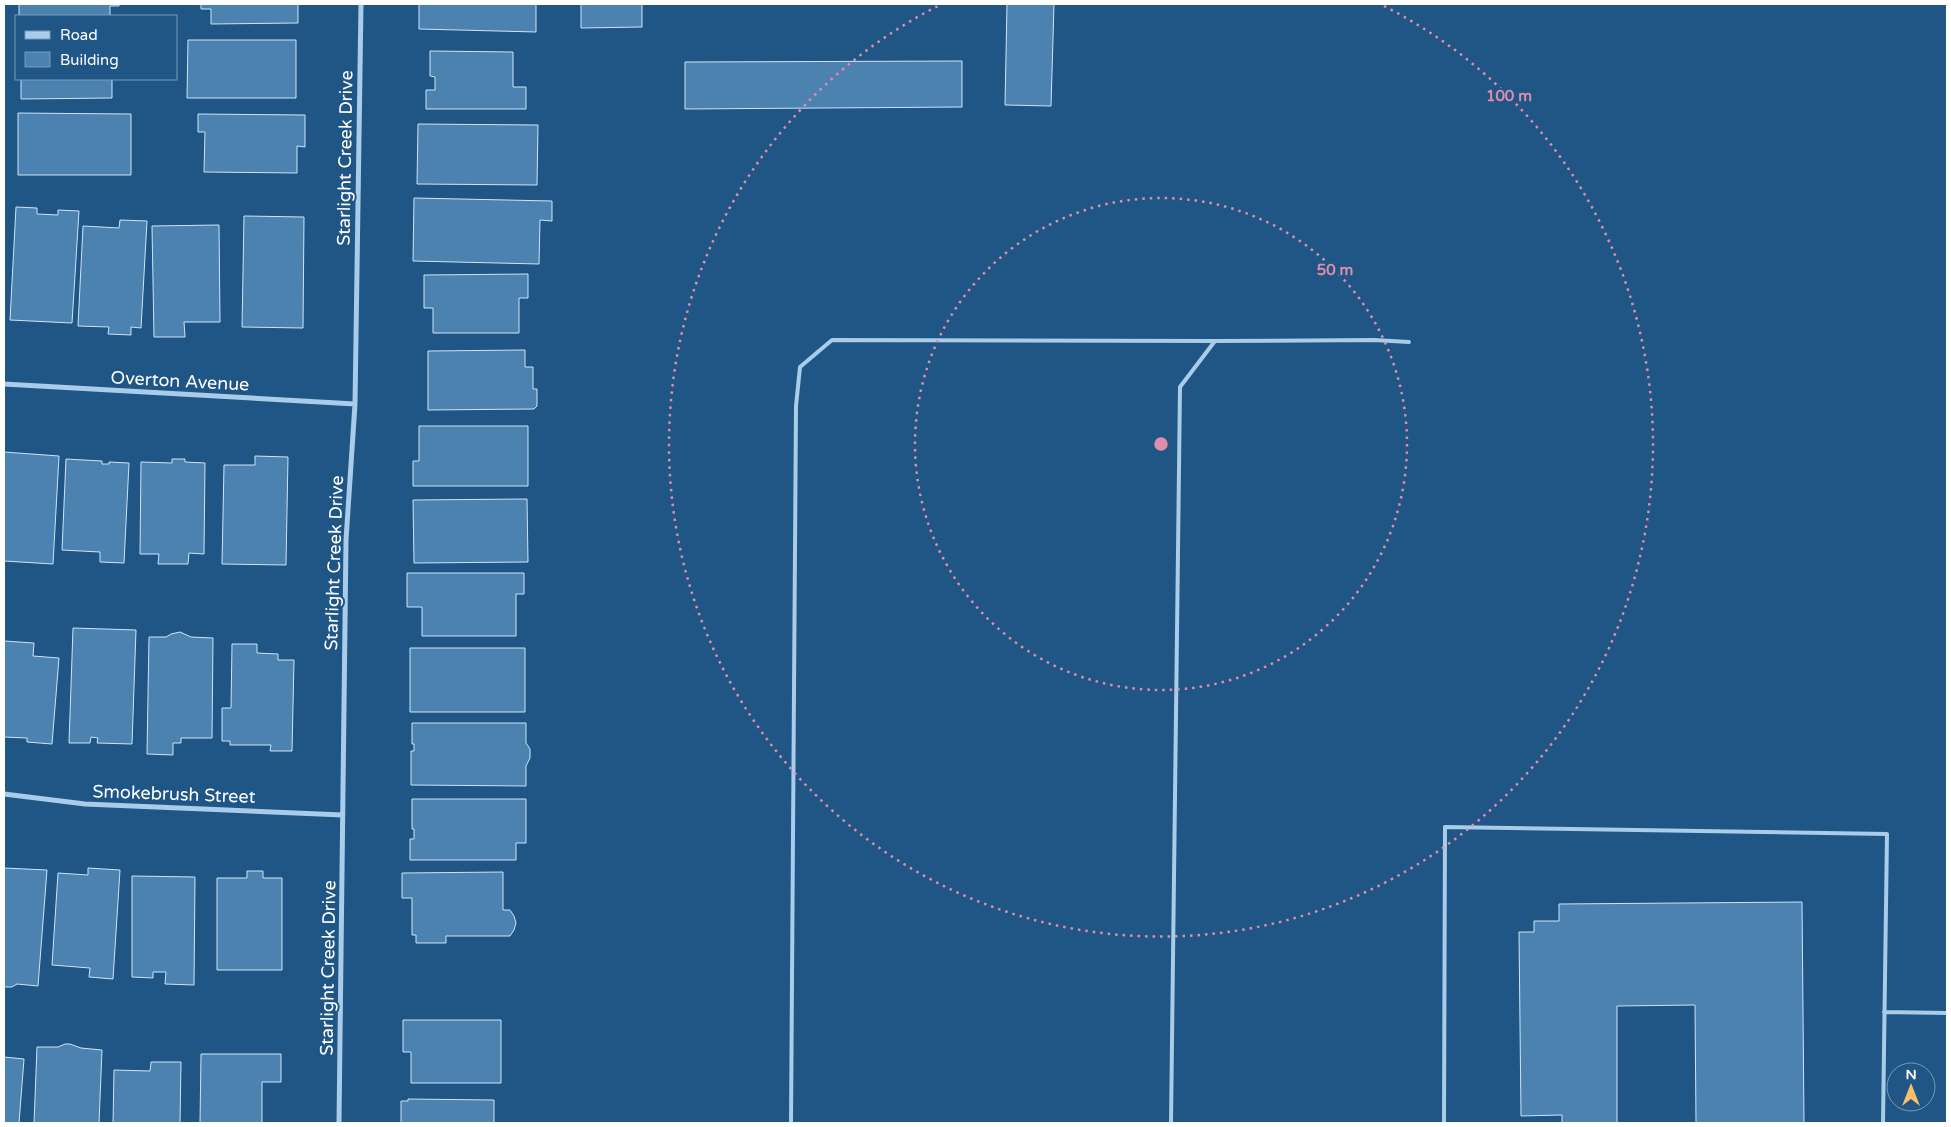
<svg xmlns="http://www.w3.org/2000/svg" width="1951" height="1127" viewBox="0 0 1951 1127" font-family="'Varela Round',sans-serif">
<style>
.building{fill:#4c82b0;stroke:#cce4f7}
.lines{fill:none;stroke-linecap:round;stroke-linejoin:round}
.lane{stroke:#a8ccea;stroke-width:4}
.street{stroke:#a8ccea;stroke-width:5}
.ring{fill:none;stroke:#e08cad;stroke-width:2.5;stroke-dasharray:2.5 5}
.labels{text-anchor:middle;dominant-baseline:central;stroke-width:4;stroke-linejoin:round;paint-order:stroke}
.street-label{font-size:18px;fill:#fff;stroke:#1f5685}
.centre{fill:#e08cad;stroke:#1f5685;stroke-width:2.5}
.ring-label{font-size:15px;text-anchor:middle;font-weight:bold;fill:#e08cad;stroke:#1f5685;stroke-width:4;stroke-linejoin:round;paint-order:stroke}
</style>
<rect width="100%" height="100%" fill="#1f5685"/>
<path class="building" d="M19,4H119V6H110V16H19Z
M201,4H298V23L211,24V9H201Z
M419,4H536V32L419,29Z
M581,4H642V27L581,28Z
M1007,4H1054L1051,106L1005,105Z
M188,40H296V98H187Z
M430,51L513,52V87H526V109H426V90H435V77L430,76Z
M962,61V107L685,109V62Z
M21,79H112V98L21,99Z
M18,113L131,114V175H18Z
M198,114L305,115V147L297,146V173L204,172L205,132H198Z
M418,124L538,125L537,185L417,184Z
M414,198L552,201V221L540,220L539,264L413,261Z
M16,207L37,208V214L58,215V210L79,211L72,323L10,320Z
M244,216L304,217L303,328L242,327Z
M120,220L147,221L141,328L131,327V335L108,334L109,327L78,326L83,226L119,228Z
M219,225L220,322H184L185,337H154L152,226Z
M528,274V298H519V333H433V308H424V275Z
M525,350V367H533V389H537V406L534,409L428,410V351Z
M419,426H528V486H413V461H419Z
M4,452L59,456L53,564L4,561Z
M255,456L288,457L286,565L222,564L224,465H255Z
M66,459L102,461V464H109V462L129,463L124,563L100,562V552L62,550Z
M172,459H185V462L205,463L204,554L189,553L188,564H158L159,554H140L141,462L172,463Z
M527,499L528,562L414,563L413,500Z
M407,573H524V594H516V636H422V607H407Z
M73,628L136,630L132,744L97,743L98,738L91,737L90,743H69Z
M180,632L191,637L213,638L212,738H181V743H173V755L147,754L149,637H166L171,634Z
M4,641L34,643L33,656L59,658L52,744L27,742V738L4,737Z
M232,644H257V653L278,654V660H294L292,751H270L271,745H230V741H222V708H231Z
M410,648H525V712H410Z
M412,723H526V743L530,749V758L526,766V786L411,785V751H414V744H412Z
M412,799H526V843H516V860H410V839H414V829H412Z
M4,868L47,870L38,986L17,984L12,987H4Z
M88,868L120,870L113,979L89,977L90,968L52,965L58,873L88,875Z
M247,871H263V878H282V970H217V878H247Z
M503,872V910H510L514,916L516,923L514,930L510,936H446V943H416V935H412V898H402V873Z
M132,876L195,877L194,985L165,984L166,972H153V978L132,977Z
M1802,902L1804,1123H1696L1695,1005L1617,1006V1123H1562V1115L1521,1116L1519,932H1534V921H1559V904Z
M403,1020H501V1083H411V1052H403Z
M65,1044H70L81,1048L102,1050L99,1123H34L37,1047H58Z
M201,1054H281V1082H262V1123H200Z
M4,1057L24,1059L19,1123H4Z
M151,1062H181L180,1123H113L114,1070L150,1071Z
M408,1099L494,1100V1123H401V1101H408Z"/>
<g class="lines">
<path class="lane" d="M1884,1012L1947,1013
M791,1123L796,406L800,367L832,340L1215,341
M1171,1123L1180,387L1215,341L1374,340L1409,342
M1444,1123L1445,827L1887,834L1883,1123"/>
<path class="street" d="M4,384L355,404
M4,794L85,804L343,815
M339,1123L346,540L355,404L361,4"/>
</g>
<g class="ring">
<circle cx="1161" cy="444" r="246"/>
<path d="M1384 6A492 492 0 1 1 938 6"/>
</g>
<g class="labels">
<g class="street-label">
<text transform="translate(345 158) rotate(-89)">Starlight Creek Drive</text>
<text transform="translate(180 381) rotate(3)">Overton Avenue</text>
<text transform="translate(334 563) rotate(-88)">Starlight Creek Drive</text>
<text transform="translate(174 794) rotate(2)">Smokebrush Street</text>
<text transform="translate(328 968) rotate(-89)">Starlight Creek Drive</text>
</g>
</g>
<circle cx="1161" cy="444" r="8" class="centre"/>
<g class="ring-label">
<text x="1509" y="101">100 m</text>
<text x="1335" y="275">50 m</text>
</g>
<rect width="1951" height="1127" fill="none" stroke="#ffffff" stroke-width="10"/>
<rect x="15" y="15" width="162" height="65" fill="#1f5685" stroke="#799ab6"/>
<rect x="25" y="31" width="25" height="8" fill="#a8ccea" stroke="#799ab6"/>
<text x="60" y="40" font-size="15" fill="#ffffff">Road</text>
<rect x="25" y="52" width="25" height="15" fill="#4c82b0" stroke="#799ab6"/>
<text x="60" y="65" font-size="15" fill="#ffffff">Building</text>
<g transform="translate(1911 1087)"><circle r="24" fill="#1f5685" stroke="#799ab6"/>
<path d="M0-4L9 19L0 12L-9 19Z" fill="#f8c068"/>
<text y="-8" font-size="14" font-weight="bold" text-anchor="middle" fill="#ffffff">N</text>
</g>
</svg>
